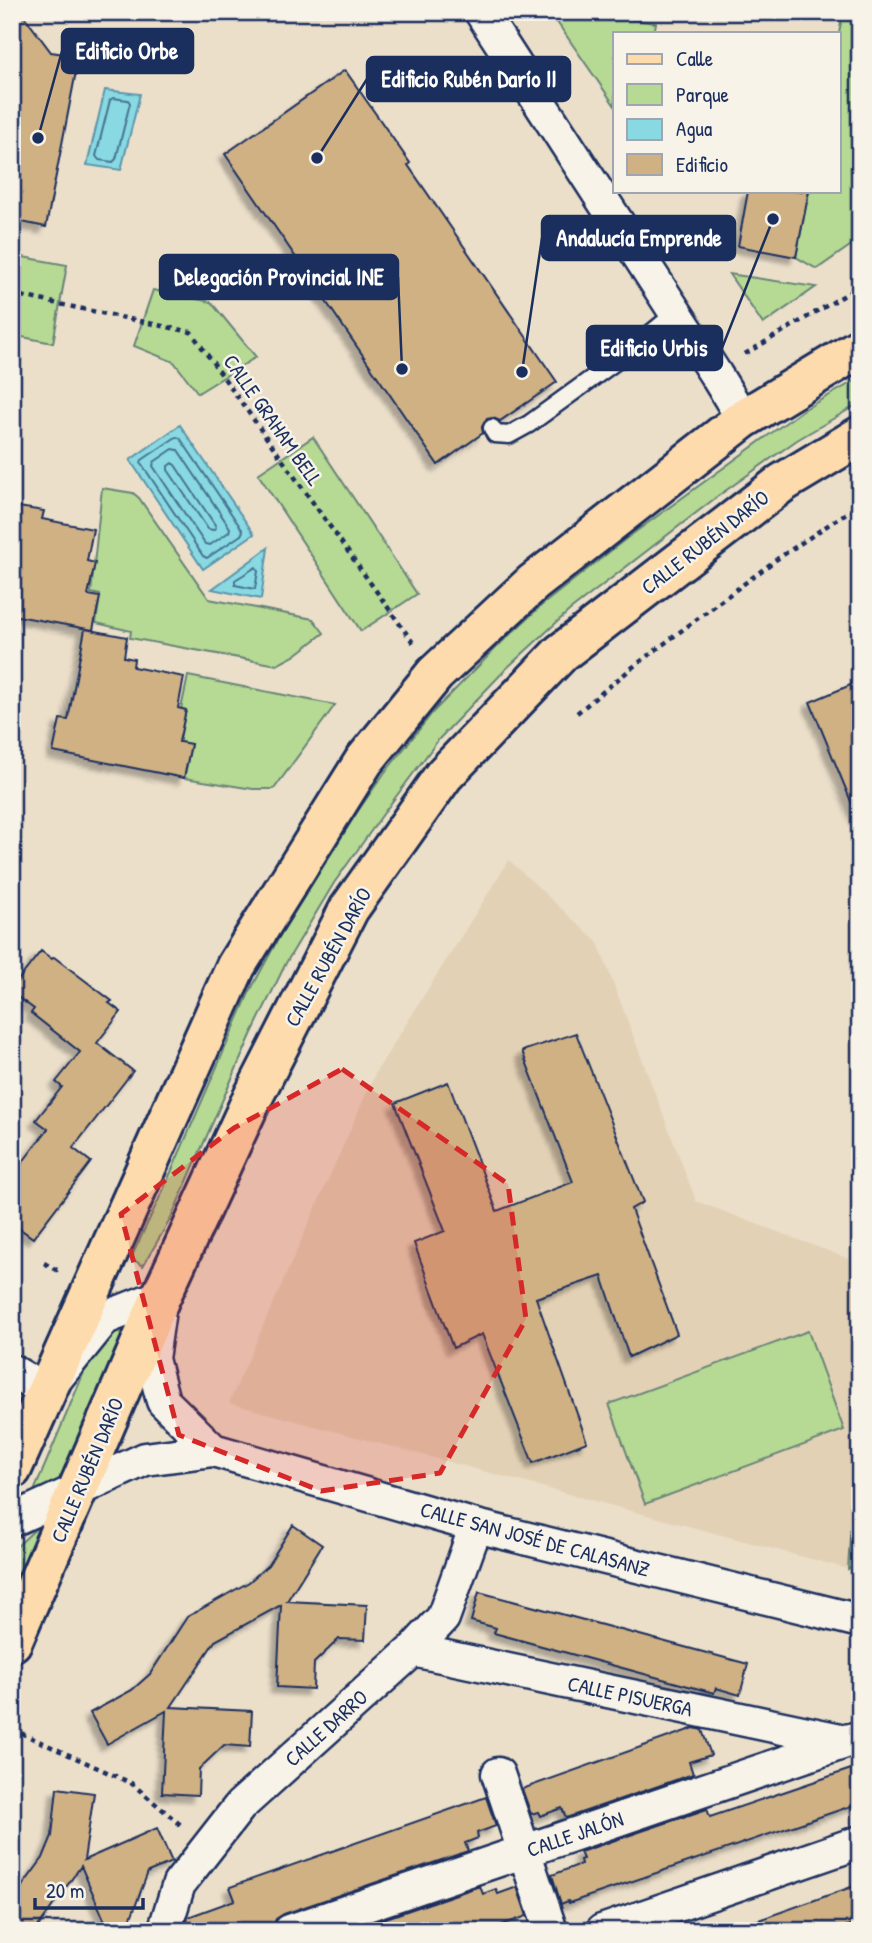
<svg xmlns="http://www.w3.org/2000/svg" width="872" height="1943" viewBox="0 0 872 1943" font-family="'Patrick Hand',sans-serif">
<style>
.built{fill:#e3d1b5}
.green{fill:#b6d993;stroke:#688478;stroke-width:2}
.water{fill:#88d9e1;stroke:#5c95ad;stroke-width:2}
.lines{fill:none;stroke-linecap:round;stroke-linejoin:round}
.shore{stroke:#477392;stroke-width:2}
.building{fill:#d0b184;stroke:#1b2f5e;stroke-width:2;filter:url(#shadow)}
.lane-casing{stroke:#1b2f5e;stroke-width:21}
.street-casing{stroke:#1b2f5e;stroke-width:37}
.primary-casing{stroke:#1b2f5e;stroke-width:44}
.path{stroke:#1b2f5e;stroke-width:4.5;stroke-dasharray:5 5;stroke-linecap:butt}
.lane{stroke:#f7f3e8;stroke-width:16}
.street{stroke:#f7f3e8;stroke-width:32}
.primary{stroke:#fedbac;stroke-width:38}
.marked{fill:#d62828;fill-opacity:0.2;stroke:#d62828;stroke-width:5;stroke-dasharray:14 9;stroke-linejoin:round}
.labels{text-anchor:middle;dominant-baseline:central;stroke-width:5;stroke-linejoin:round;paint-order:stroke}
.street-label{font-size:21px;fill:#1b2f5e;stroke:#f7f3e8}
.leader{fill:none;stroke:#1b2f5e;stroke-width:2.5}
.callout-dot{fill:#1b2f5e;stroke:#f7f3e8;stroke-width:2.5}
.callout{fill:#1b2f5e;stroke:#1b2f5e;stroke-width:2.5}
.callout-label{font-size:23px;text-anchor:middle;font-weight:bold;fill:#fff}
</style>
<defs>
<filter id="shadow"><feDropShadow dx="-6" dy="6" stdDeviation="2" flood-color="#0004"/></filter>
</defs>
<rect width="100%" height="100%" fill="#ebdfca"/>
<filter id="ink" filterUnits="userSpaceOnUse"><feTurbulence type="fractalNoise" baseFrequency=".0143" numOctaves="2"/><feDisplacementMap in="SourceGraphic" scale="14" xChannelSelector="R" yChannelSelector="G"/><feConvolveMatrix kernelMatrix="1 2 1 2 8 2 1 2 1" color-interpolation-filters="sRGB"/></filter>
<g filter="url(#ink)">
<path class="built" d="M509,860L598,943L696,1201L860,1263V1441L855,1459L848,1569L229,1403L376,1072Z"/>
<path class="green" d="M550,12H580L656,23L654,33H615V106Z
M843,12H860V239L817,269L796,257L809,191H839V33Z
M12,255L67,265L53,343L12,335Z
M729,274L816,287L763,324Z
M153,290L211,302L256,357L198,393L174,362L134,346Z
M860,378V403L797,440L718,496L569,611L507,668L439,739L386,810L334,883L286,963L251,1035L171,1218L143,1266L131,1258L165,1186L249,993L309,881L383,775L433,712L502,642L542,605L627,538L803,410Z
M313,437L417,594L361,631L258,474Z
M102,488L133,493L139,498L209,599L313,619L324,633L294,656L277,665L130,638L131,631L96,623L100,595L91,593Z
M188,676L335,705L274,789H253L184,778L191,744L179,742L186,710L181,709Z
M133,1320L60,1481L32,1496L97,1341Z
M808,1331L844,1430L645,1504L609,1404Z
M860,1441V1563L848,1569L855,1458Z
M44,1521L12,1593V1551Z"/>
<path class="water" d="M105,90L140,94L121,170L87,165Z
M180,425L254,534L203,569L130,460Z
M268,548L261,599L212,589Z"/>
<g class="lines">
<path class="shore" d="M113,98L128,100L130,103L116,159L113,162L99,160L96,156L110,100Z
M176,437L180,438L243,531L241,535L207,558L203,556L141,463L142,460Z
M173,449L178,450L230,528L229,532L210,545L205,544L153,466L154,462Z
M172,463L175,465L215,525L216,528L213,530L208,529L168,470V466Z
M256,567L258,571L255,589L235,585V580Z"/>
</g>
<path class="building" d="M12,12H21L51,52L79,56L46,227L12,220Z
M345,70L410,163L408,165L557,382L500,421L493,418L487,419L482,427L483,433L438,465L225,154Z
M748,191H809L796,257L738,246Z
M12,506L44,511L42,519L93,529L87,561L95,563L88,595L100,597L93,630L12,615Z
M85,629L127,637L124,657L134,659L133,667L184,677L178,708L186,710L179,742L191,744L184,778L53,752L60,719L68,720Z
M860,681V821H859L810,702Z
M41,951L52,959L54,957L112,1001L109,1003L121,1012L97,1043L133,1071L73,1148L91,1162L33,1238L12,1223V1176L48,1129L36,1120L62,1087L56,1082L80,1052L31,1013L34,1009L12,993V988Z
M576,1033L643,1202L631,1209L677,1334L629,1357L602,1276L536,1298L587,1442L533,1463L482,1334L453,1348L414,1243L445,1231L395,1103L448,1082L497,1211L573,1182L522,1051Z
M293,1525L322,1545L287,1601L367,1605L365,1640L339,1639L314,1663L313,1689L277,1687L281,1605L215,1641L171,1707L252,1711L250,1747L224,1745L199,1769L198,1795L162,1793L166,1711L107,1744L90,1713L132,1690L150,1674L187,1617L249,1582L268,1565Z
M479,1592L748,1664L740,1695L716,1688L714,1693L494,1633L496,1628L471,1621Z
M694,1728L702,1730L711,1755L689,1762L693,1774L566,1818L562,1808L540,1816L538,1812L531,1814L522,1789Z
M860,1766V1803L569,1903L568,1901L561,1904L552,1875L581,1864L580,1860L583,1859L580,1852L707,1809L710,1817Z
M57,1788L94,1793L84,1860L157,1828L172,1862L148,1872L126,1931H109L81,1866L35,1931H12V1900L43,1858L52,1836Z
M486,1797L496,1826L477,1833L478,1838L465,1843L468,1851L284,1914L276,1919L272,1931H185L188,1917L235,1900L230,1887Z
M860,1884V1921L834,1931H739V1927Z
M480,1886L483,1894L496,1889L498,1894L517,1887L527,1916L485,1931H348Z"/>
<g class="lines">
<g class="lane-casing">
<path id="lane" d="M492,428L495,434L509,435L529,424L623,356L676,313"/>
</g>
<g class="street-casing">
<path id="street" d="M481,12L716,375L743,419
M12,1371L46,1391L105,1318L161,1296L152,1359L163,1401L213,1450
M12,1520L145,1459L213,1450L476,1526L860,1621
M413,1650L845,1741
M498,1774L551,1931
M167,1931L166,1925L179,1884L240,1806L413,1650L443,1618L476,1526
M290,1931L860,1737
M602,1931L860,1842"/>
</g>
<g class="primary-casing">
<path id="primary" d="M12,1469L236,966L364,761L435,674L533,583L743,419L860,348
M12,1642L161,1296L251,1101L349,909L444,775L561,653L782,483L860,436"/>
</g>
<path class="path" d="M12,294L191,332L414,644
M745,354L860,286
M577,713L633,667L777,559L860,504
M44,1263L57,1270L58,1269
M12,1729L131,1783L182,1826"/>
<use href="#lane" class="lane"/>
<use href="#street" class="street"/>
<use href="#primary" class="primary"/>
</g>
</g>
<path class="marked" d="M342,1069L508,1184L526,1319L440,1473L321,1491L179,1435L121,1214L234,1128Z"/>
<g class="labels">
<g class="street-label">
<text transform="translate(273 420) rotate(55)">CALLE GRAHAM BELL</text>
<text transform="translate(705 542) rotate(-38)">CALLE RUBÉN DARÍO</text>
<text transform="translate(328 957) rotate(-61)">CALLE RUBÉN DARÍO</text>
<text transform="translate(87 1470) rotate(-67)">CALLE RUBÉN DARÍO</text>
<text transform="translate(535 1539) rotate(15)">CALLE SAN JOSÉ DE CALASANZ</text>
<text transform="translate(630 1696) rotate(12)">CALLE PISUERGA</text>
<text transform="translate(326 1728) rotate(-42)">CALLE DARRO</text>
<text transform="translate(575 1834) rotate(-19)">CALLE JALÓN</text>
</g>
</g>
<path class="leader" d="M38 138L62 51M317 158L367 79M522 372L542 238M402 369L398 277M773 219L722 348"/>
<g class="callout-dot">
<circle cx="38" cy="138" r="7"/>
<circle cx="317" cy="158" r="7"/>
<circle cx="522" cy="372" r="7"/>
<circle cx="402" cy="369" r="7"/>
<circle cx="773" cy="219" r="7"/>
</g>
<g class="callout">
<rect x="62" y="29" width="131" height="44" rx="7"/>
<rect x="367" y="57" width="203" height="44" rx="7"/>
<rect x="542" y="216" width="193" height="44" rx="7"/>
<rect x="160" y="255" width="238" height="44" rx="7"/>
<rect x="587" y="326" width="135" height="44" rx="7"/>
</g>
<g class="callout-label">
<text x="127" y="59">Edificio Orbe</text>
<text x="469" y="87">Edificio Rubén Darío II</text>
<text x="639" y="246">Andalucía Emprende</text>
<text x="279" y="285">Delegación Provincial INE</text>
<text x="654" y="356">Edificio Urbis</text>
</g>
<rect width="872" height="1943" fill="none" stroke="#f7f3e8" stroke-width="42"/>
<rect x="21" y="21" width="830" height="1901" fill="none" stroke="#1b2f5e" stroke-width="2.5" filter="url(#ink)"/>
<rect x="613" y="32" width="228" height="161" fill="#f7f3e8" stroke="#9fa5b1" stroke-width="2"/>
<rect x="627" y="54" width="35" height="10" fill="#fedbac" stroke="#9fa5b1" stroke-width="2"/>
<text x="676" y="66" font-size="21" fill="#1b2f5e">Calle</text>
<rect x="627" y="84" width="35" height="21" fill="#b6d993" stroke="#9fa5b1" stroke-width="2"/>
<text x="676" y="102" font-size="21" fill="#1b2f5e">Parque</text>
<rect x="627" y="119" width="35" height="21" fill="#88d9e1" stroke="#9fa5b1" stroke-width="2"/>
<text x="676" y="136" font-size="21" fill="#1b2f5e">Agua</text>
<rect x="627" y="154" width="35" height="21" fill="#d0b184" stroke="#9fa5b1" stroke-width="2"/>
<text x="676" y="172" font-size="21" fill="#1b2f5e">Edificio</text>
<path d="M35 1898v10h108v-10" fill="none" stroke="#1b2f5e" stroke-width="3.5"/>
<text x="46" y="1898" font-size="21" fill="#1b2f5e" stroke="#f7f3e8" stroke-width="5" paint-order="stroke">20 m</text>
</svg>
